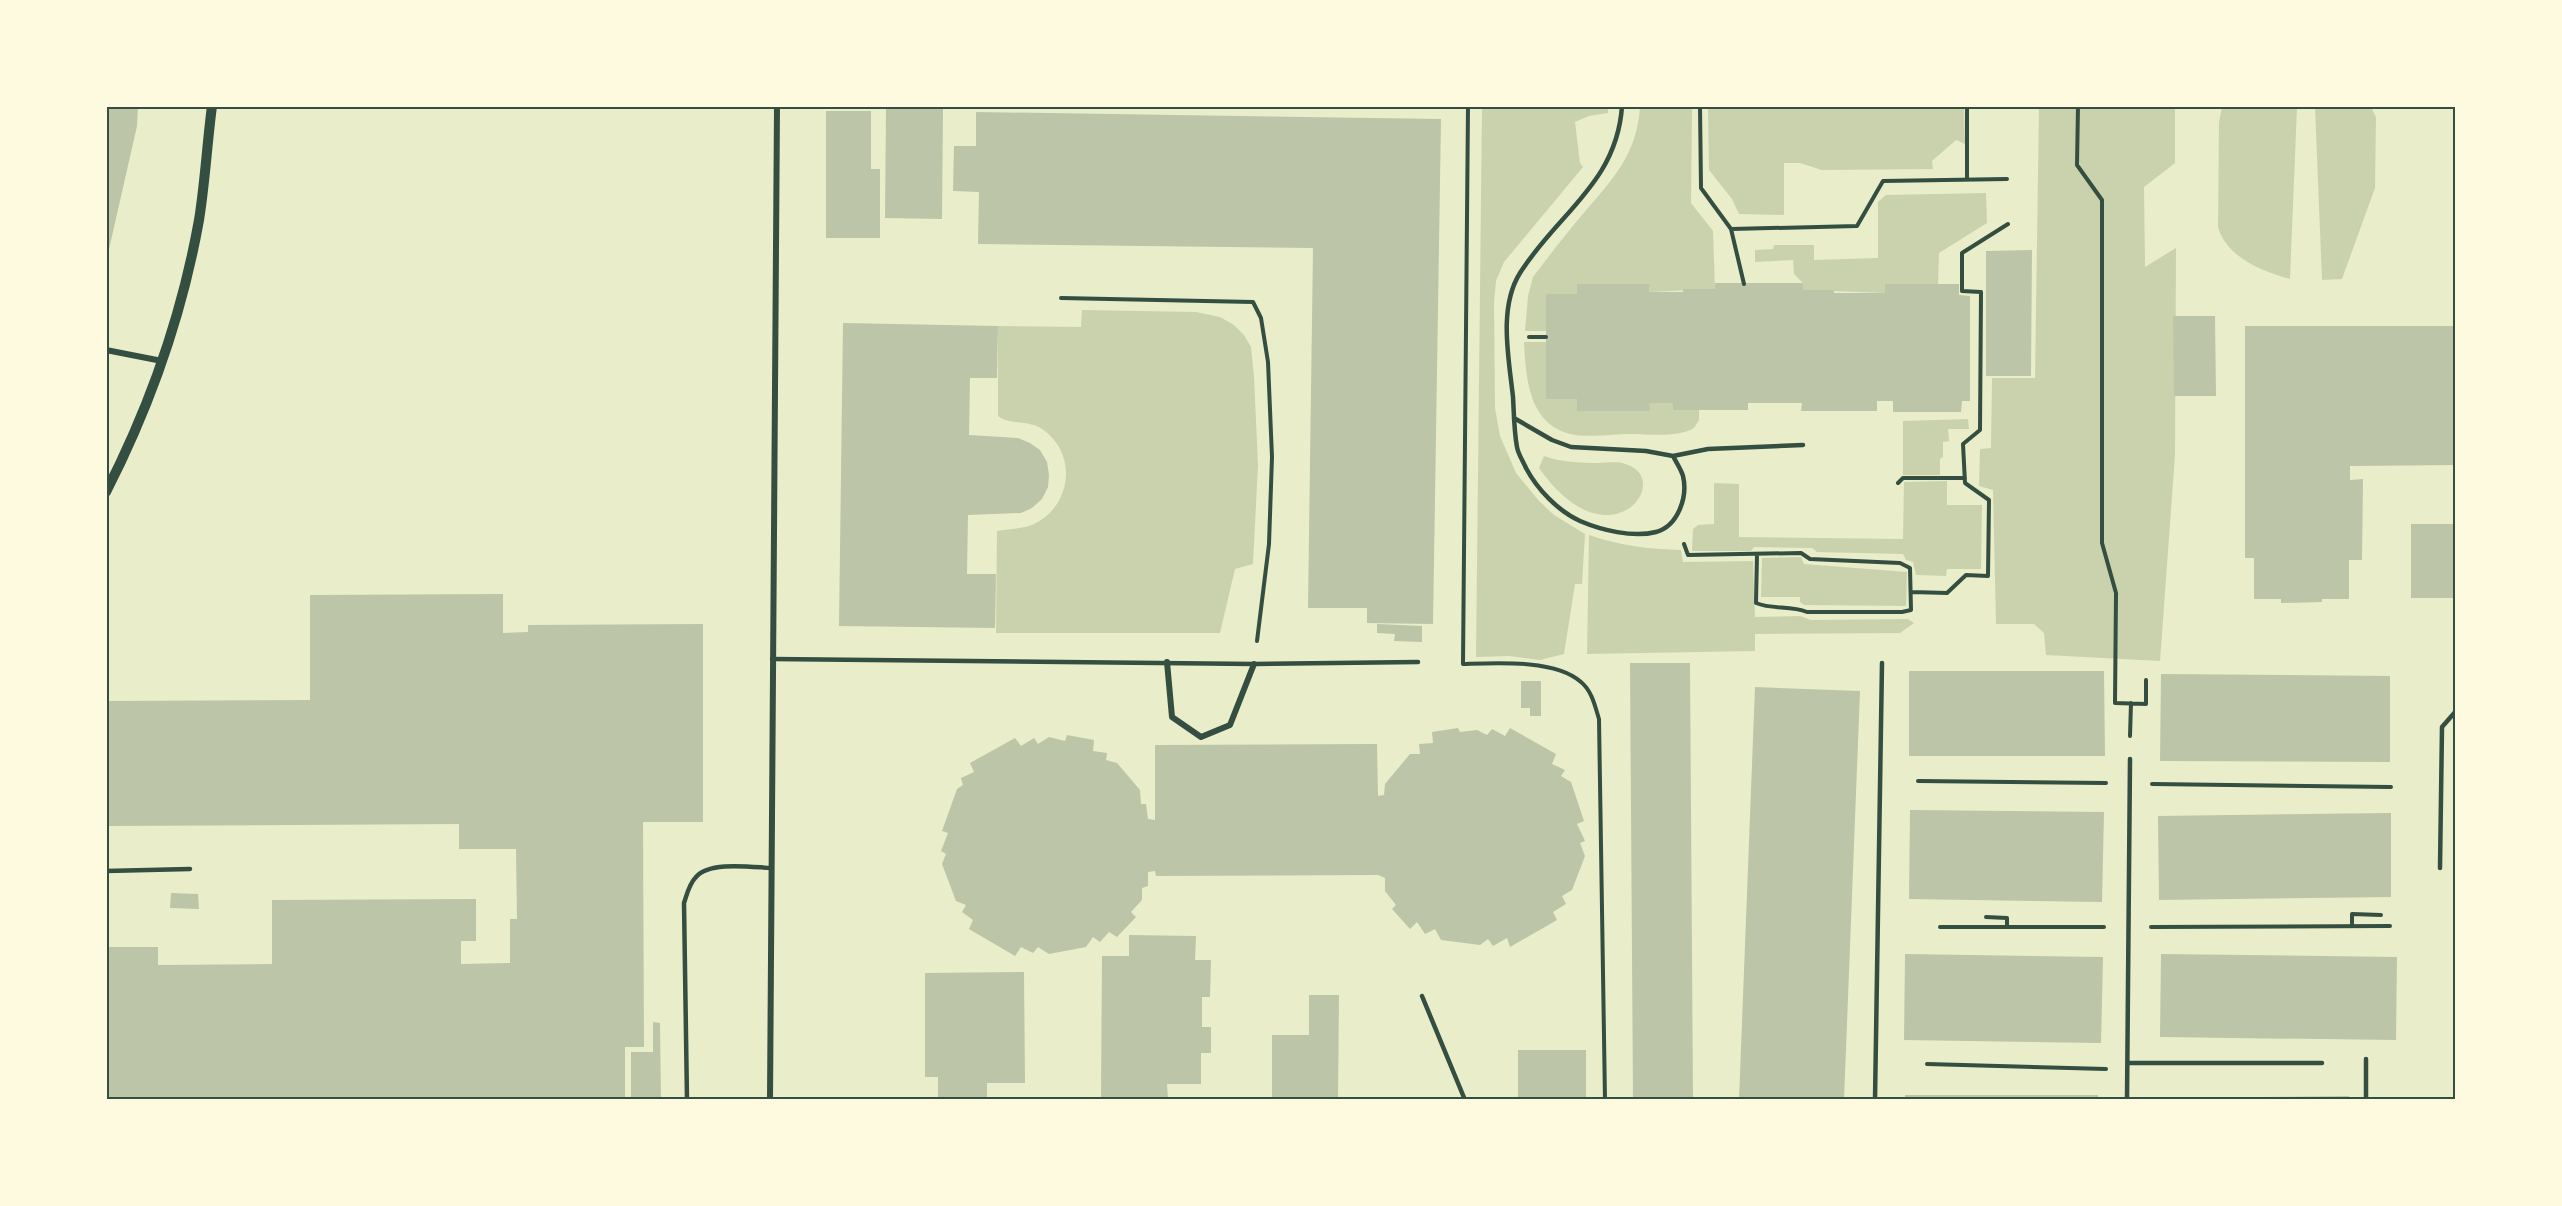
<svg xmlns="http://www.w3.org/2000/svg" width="2562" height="1206" viewBox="0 0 2562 1206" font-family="'Sofia Sans Condensed',sans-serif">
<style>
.green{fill:#cad2ad}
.building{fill:#bcc5a7}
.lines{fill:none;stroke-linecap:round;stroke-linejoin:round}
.path{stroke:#344e41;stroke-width:4}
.service{stroke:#344e41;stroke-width:4.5}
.minor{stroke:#344e41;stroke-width:6}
.tertiary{stroke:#344e41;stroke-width:10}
.neatline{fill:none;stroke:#344e41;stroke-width:2}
</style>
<rect width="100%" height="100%" fill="#e9edc9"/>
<path class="green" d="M1482,107H1608V113L1589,116L1575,122L1580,163L1583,167L1504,262L1496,281L1494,302L1495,408L1500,436L1516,473L1539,501L1554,515L1585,534L1582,584H1575L1564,654L1540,660L1509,656L1476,657Z
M1640,107H1692L1691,203L1713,231L1715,289L1649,292L1650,285L1577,284V294H1546V331H1525L1528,296L1533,277C1549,256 1565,235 1582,215C1612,180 1637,155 1640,107Z
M1708,107H1964L1965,144L1956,140L1932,161L1933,169L1822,170L1800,163H1784V215L1739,214L1732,199L1709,170Z
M2039,107H2175V163L2144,187L2145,267L2176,248L2175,455L2160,661L2046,655L2044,633L2034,624H1996L1993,490L1979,486L1980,449L1991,448L1992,378H2035Z
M2222,107H2297L2290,279C2262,271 2227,258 2218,227L2219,122Z
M2315,107H2371L2376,117L2375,188L2342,279L2322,280Z
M1986,193L1987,223L1939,253L1938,284H1885V293L1803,290V283L1794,274L1793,260L1755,262V250L1773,249L1774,245H1814V260L1878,258V202L1886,195Z
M1082,310L1196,312L1220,317L1234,325L1244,335L1251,347L1254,376L1258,465L1253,564L1235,569L1220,633H996L997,531C1009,529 1023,529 1034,524C1072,506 1078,453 1042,429C1029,420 1009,425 998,416V326L1081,327Z
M1524,342H1546V399H1577L1649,410V403H1673L1674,410H1699V420L1694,428C1677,438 1650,434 1630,434C1614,434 1585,438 1570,434C1528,423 1526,377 1524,342Z
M1968,419L1969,429H1948L1949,441L1943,442V457L1940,459V475H1903V421Z
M1544,456C1561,462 1579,463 1598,463C1606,463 1617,461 1625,464C1676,478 1610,569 1539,468Z
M1947,481V505H1982L1981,569H1947L1946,576L1916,575L1913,562L1906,560L1903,554L1817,552L1812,548L1754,547L1751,551H1692L1693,529L1698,525L1714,524V483L1739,484V537L1903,539L1904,482Z
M1589,535C1621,546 1648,549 1681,550L1683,562L1753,561L1755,617L1800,616L1811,620L1908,619L1914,623L1900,633L1755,634V651L1587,654Z
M1801,557L1804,564L1907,572L1906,606L1804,605L1800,602V597H1761L1762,558Z"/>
<path class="building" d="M106,106H138L137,126L107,258Z
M886,108L943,109L942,219L885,218Z
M826,111H871V169H880V238H826Z
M976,112L1441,119L1433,624L1367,623V608H1308L1313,248L978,244L979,192L953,191L954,146H976Z
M2032,250L2031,376H1986V251Z
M1715,283H1803V290H1834V293H1885V284H1959V295L1970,296V401H1962L1961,412H1893V401H1877V411H1801L1802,403H1748V410H1673V403H1649L1650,411H1577V399H1546V294H1577V284H1650L1649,292H1683V289H1715Z
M2173,316H2215L2216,396H2174Z
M843,323L998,326L997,378H970L969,435L1018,438L1030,443L1040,450L1047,462L1049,475L1048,487L1042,499L1032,508L1021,513L968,515L967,574H996L995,628L839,626Z
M2245,326H2456V465L2350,466V480L2363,479L2362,560H2349V599H2322V602L2281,603V599H2254V558H2245Z
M2411,524H2456V598H2411Z
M503,594V633L528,632V625L703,624V822H643L644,1047H625V1100H571V1097L107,1100L106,947H158V965L272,964V900L476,899V941H461V964L510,963V919H517L516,849H459V824L106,826V701L310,700V595Z
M1377,624L1422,626V642L1394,641L1395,634L1377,633Z
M1630,663H1690L1693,1100H1633Z
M1909,671H2104L2105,756H1909Z
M2161,674L2390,676V762L2160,761Z
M1521,681H1541V716H1530V708H1521Z
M1755,687L1860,691L1844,1100H1739Z
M1458,728L1460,732L1477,730L1487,735L1492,729L1505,736L1510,728L1556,754L1552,764L1565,770L1561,776L1571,782L1584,821L1577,824L1585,841L1580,843L1585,856L1572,890L1562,896L1566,904L1553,912L1557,920L1510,947L1507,938L1493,946L1488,939L1480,945L1441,940L1435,929L1425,934L1417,922L1410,929L1392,909L1396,905L1385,891V878L1378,875L1156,876L1155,871L1148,872V886L1142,888V900L1131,912L1136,917L1117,937L1109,932L1100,942L1093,937L1086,947L1049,954L1038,947L1033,953L1021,947L1015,956L969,929L973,920L962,912L966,905L956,901L942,864L946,854L941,851L948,833L942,831L957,789L963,785L961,778L974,772L970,763L1015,738L1021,746L1034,738L1038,744L1049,737L1065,741L1067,735L1094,740L1093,751L1107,753L1106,760L1117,763L1140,790L1141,804H1146L1148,819L1155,820V745L1377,744L1378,796L1384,795L1385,784L1410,754H1420L1419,744L1433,743L1432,732Z
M1910,810L2104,812L2102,902L1909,899Z
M2391,813V897L2159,900L2158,816Z
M171,893L198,894L199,909L170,908Z
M1129,935L1196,936L1195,960H1211L1210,997H1202V1027H1211V1053H1201V1084H1167L1168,1099H1101L1102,956H1129Z
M1905,954L2103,957L2101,1043L1904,1040Z
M2161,954L2397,957L2396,1040L2160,1037Z
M1024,972L1025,1083H987V1100H938V1077H925V973Z
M1309,995H1339L1338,1100L1272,1099V1035H1309Z
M653,1022L660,1023L661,1100H631V1052H653Z
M1518,1050H1586V1100H1518Z
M1905,1095H2098V1100H1905Z
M2349,1096V1100H2262V1097Z"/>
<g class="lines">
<path class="path" d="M1468,106L1463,664C1495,663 1556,659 1581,682C1592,691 1595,706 1599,719L1605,1100
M1700,106L1701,188L1731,229L1857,226L1883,181L2007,179
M2078,106L2077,165L2102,200V543L2116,593L2115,703L2146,704V680
M1967,180V106
M1731,229L1744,284
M1061,298L1253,302L1261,318L1268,362L1272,457L1269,544L1257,641
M1529,337H1546
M1898,483L1903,478H1965
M1684,544L1688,555L1801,553L1810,559L1900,563L1910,568L1911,610L1902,612H1807C1790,605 1773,610 1756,603L1757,554
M1912,592L1947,593L1966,575L1988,576L1989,500L1965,483L1963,444L1980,430L1981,292L1962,291V253L2008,224
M2130,736L2131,703
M1918,781L2106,783
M2152,784L2391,787
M1986,917L2007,918V927
M2352,926V914L2381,915
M1940,927H2104
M2151,927L2390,926
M1927,1064L2106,1069"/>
<path class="service" d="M1622,106C1617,183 1557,214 1520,273C1498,308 1509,359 1513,397C1514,414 1514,431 1517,447C1518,454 1523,461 1526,468C1537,489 1558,511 1580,521C1601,530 1633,538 1656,532C1678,526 1688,497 1683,476C1681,469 1676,462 1673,456
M1514,418L1552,440L1571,447L1646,451L1673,456L1708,449L1803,445
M772,659L1254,664L1418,662
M2440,868L2442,727L2456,711
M106,871L190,869
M1422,996L1465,1100
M2366,1059V1100
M2128,1063H2322
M687,1100L684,903C687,894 689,884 696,877C709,861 751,867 771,868
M1875,1100L1882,663
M2127,1100L2130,759"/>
<path class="minor" d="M106,350L162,361
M1167,662L1172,717L1201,737L1230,725L1254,664
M770,1100L777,106"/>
<path class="tertiary" d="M106,492C150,406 182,315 199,220C205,183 207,144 212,106"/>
</g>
<rect width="2562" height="1206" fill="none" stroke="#fefae0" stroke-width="216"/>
<rect x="108" y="108" width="2346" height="990" class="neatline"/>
</svg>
